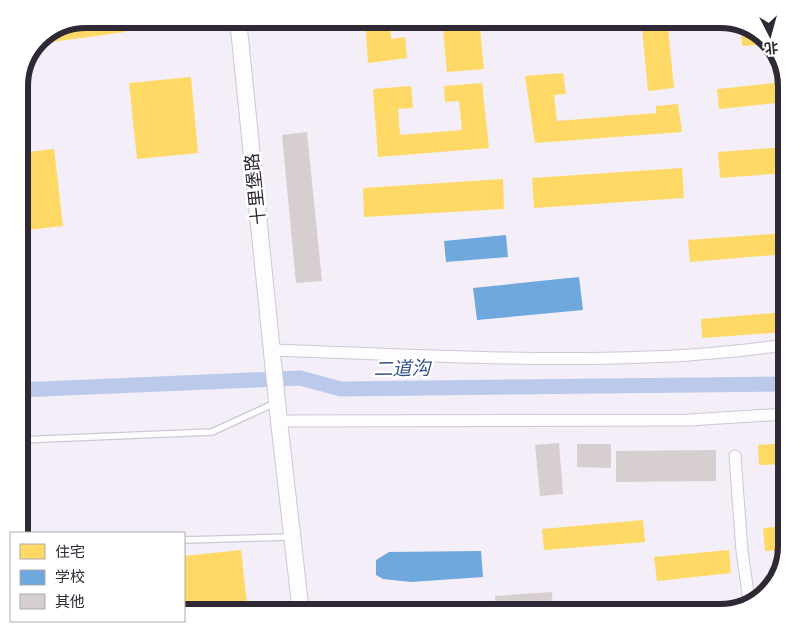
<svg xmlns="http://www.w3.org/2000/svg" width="805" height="632" viewBox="0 0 805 632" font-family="'PT Sans Narrow','Noto Sans SC',sans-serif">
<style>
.homes{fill:#ffd966}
.schools{fill:#6fa8dc}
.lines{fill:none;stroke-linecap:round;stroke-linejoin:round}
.canal{stroke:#bbcaea;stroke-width:15}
.building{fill:#d6cecf}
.lane-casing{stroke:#cdc8d3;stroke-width:8}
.street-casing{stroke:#cdc8d3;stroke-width:13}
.secondary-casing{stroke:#cdc8d3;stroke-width:18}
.lane{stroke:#fdfcfe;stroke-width:5.5}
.street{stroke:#fdfcfe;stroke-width:11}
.secondary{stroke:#fdfcfe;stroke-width:16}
.labels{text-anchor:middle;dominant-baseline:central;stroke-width:5;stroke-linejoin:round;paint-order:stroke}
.street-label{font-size:18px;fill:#2f2935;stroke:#fff}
.water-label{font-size:19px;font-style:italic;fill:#345286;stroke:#fff}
.rim{fill:none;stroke:#2f2935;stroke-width:6}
</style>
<rect width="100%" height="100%" fill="#f3eef8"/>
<path class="homes" d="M85,19H123L125,32L52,42L50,32Z
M365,19H389L391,39L405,37L407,58L368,63Z
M442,19H479L484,69L447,72Z
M641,19H667L674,88L648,91Z
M741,27L763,35L767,44L742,46Z
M563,73L566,94L554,95L557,121L656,113V106L678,104L682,132L535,143L525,76Z
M191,77L198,153L137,159L129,83Z
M785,82L786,102L719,109L717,89Z
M482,83L489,148L378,157L373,89L411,86L413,108L398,109L400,135L462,130L459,101L445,102L444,86Z
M786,147V173L720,178L718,152Z
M54,149L63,226L19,231V153Z
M682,168L684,198L534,208L532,178Z
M503,179L504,209L364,217L363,188Z
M786,233V254L690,262L688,240Z
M786,312V332L702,338L701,319Z
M786,443V464L759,465L758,445Z
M643,520L645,542L544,550L542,529Z
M786,526L785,550L765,551L763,528Z
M241,550L248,613H184V556Z
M729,550L731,573L657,581L654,557Z"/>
<path class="schools" d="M506,235L508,257L446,262L444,241Z
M579,277L583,310L477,320L473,288Z
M481,551L483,577L411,582L383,579L376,575V560L389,552Z"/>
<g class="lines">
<path class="canal" d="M19,390L300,378L341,389L786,384"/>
</g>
<path class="building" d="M307,132L322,281L296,283L282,135Z
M559,443L563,494L540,496L535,445Z
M577,444H611V468L577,467Z
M716,450V481L616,482V451Z
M552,592L553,613H496L495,596Z"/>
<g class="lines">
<g class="lane-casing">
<path id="lane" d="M19,440L212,432L275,403
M184,540L290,537"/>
</g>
<g class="street-casing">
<path id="street" d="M271,350C396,354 522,362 647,357C693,356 740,351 786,345
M279,421L689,420L786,414
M735,456L742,551L749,600"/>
</g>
<g class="secondary-casing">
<path id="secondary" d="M238,19L279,421L301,613"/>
</g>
<use href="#lane" class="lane"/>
<use href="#street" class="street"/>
<use href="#secondary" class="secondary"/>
</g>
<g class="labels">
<g class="street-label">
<text transform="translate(255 189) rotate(-96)">十里堡路</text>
</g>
<g class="water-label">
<text transform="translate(402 368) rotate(-1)">二道沟</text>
</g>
</g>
<path d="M0 0H805V632H0ZM86 28H720A58 58 0 0 1 778 86V546A58 58 0 0 1 720 604H86A58 58 0 0 1 28 546V86A58 58 0 0 1 86 28Z" fill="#fff" fill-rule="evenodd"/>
<path class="rim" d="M86 28H720A58 58 0 0 1 778 86V546A58 58 0 0 1 720 604H86A58 58 0 0 1 28 546V86A58 58 0 0 1 86 28Z"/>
<rect x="10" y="532" width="175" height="90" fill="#ffffff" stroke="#aca9ae"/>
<rect x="20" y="544" width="25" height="15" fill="#ffd966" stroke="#aca9ae"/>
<text x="55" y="557" font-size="15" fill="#2f2935">住宅</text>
<rect x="20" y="570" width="25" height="15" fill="#6fa8dc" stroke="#aca9ae"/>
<text x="55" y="582" font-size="15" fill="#2f2935">学校</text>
<rect x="20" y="594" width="25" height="15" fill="#d6cecf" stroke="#aca9ae"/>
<text x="55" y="607" font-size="15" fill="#2f2935">其他</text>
<g transform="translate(770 35) rotate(174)" stroke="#ffffff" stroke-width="4" paint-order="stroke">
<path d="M0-4L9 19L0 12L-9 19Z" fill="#2f2935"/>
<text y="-8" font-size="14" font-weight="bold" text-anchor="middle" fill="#2f2935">北</text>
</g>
</svg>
